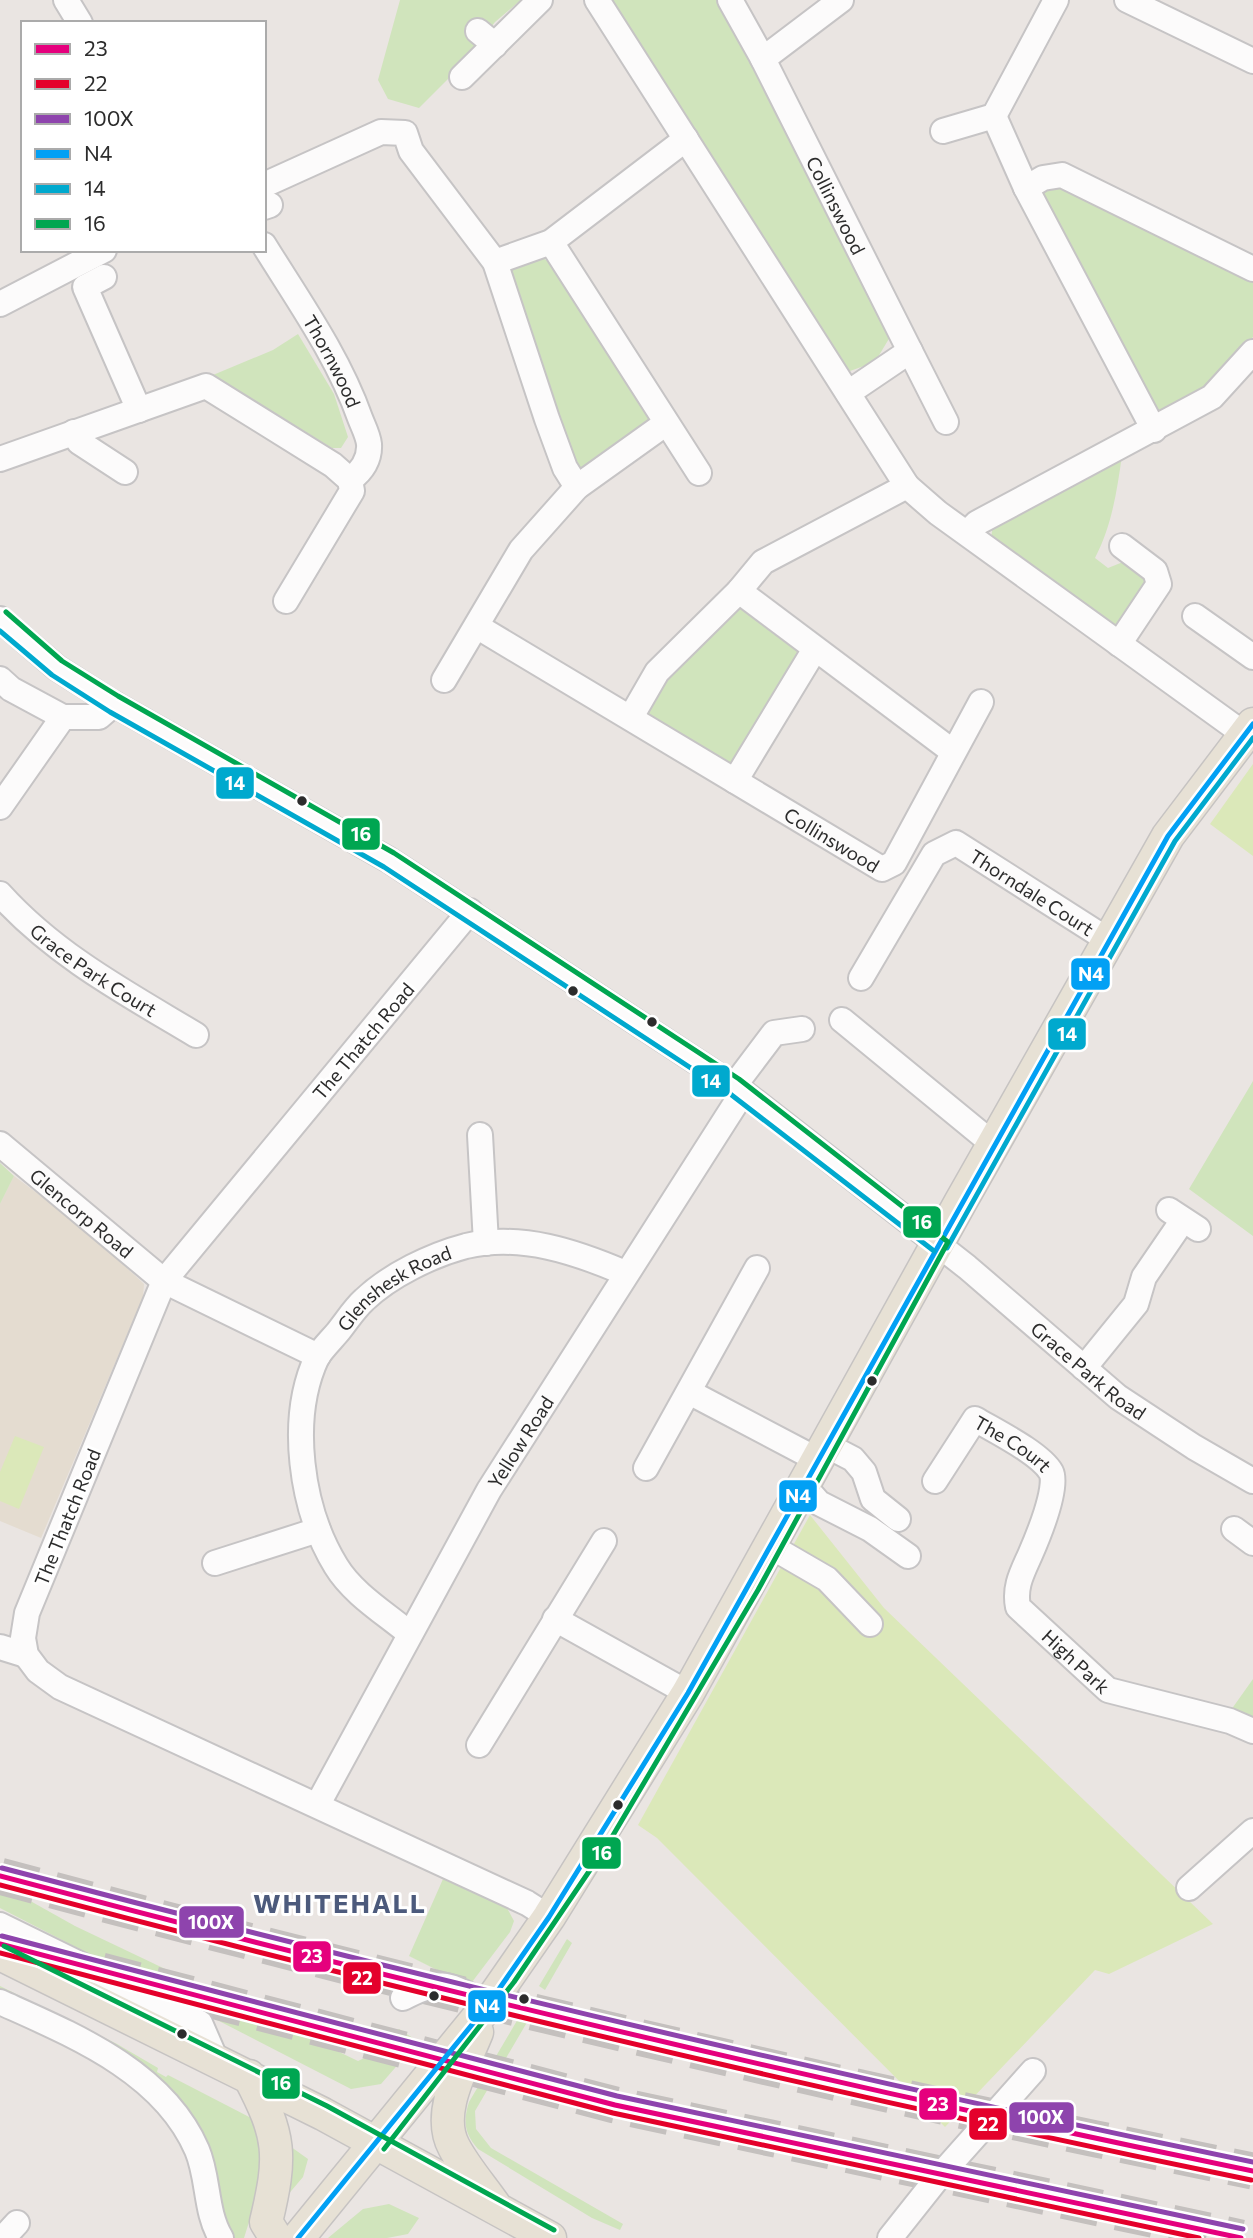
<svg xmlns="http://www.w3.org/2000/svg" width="1253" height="2238" viewBox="0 0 1253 2238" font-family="Commissioner,sans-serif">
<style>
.education{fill:#e4dcd0}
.green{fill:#d0e4bc}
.pitch{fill:#dbe8b9}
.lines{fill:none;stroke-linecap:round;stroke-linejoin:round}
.highway-tunnel{stroke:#c4c0be;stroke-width:37;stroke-dasharray:37 18;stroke-linecap:butt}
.minor-casing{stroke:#c6c4c5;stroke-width:28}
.major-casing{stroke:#c6c3c2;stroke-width:35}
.minor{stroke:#fcfbfb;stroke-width:24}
.major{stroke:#e7e1d5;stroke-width:32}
.bus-1-casing{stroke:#fff;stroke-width:10}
.bus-2-casing{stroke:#fff;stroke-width:10}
.bus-3-casing{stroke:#fff;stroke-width:10}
.bus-4-casing{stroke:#fff;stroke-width:10}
.bus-5-casing{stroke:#fff;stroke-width:10}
.bus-6-casing{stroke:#fff;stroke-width:10}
.bus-1{stroke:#e5007d;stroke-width:5}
.bus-2{stroke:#e4002b;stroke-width:5}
.bus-3{stroke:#8e44ad;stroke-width:5}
.bus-4{stroke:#02a0f4;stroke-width:5}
.bus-5{stroke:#00a9ce;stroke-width:5}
.bus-6{stroke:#00a651;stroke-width:5}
.bus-dot{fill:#2c2c2c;stroke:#fff;stroke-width:2.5}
.labels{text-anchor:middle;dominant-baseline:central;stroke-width:6;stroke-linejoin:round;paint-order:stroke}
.street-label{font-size:19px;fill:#2c2c2c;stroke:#fff}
.district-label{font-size:26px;font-weight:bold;letter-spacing:2px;fill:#4c5a7c;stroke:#fff}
.line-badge{stroke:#fff;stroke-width:2.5}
.badge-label{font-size:19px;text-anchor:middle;font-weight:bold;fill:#fff}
</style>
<rect width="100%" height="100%" fill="#eae5e2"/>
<path class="education" d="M14,1176L85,1229L144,1284L143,1297L41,1538L0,1521V1204Z"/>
<path class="green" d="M400,0H521L495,22L458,69L419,108L388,99L378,80Z
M611,0H720L893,332L875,362L850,371L833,350Z
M1048,185L1062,186L1253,277V337C1231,361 1191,416 1155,410L1040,196Z
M539,255L554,266L649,419L645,426L592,470H578L571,461L507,266Z
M298,334L334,394L348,437L341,448H332L213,375L273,350Z
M1122,455C1117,491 1112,525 1095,558L1108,568L1133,558L1153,581L1116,629L991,540L993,522Z
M738,607L792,643L799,655L733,767L645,717L650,694Z
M1253,1081V1236L1189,1189Z
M0,1163L14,1176L0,1204Z
M1253,1679V1717L1231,1710Z
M443,1879L507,1908L514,1921L510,1932L469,1986L409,1956Z
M0,1884L75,1926L358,2061L373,2054L399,2029L416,2040L415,2045L381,2084L351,2089L0,1908Z
M567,1939L572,1943L545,1990L539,1986Z
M0,1986L117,2044L158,2068L157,2072L166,2077L168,2075L257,2121L266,2134L259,2190L244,2238H233L222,2221L192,2122L0,1995Z
M528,2002L536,2007L475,2111L476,2129L491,2148L623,2224L620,2230L592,2218L478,2149C464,2133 463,2121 469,2102Z
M287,2144L308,2159L303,2177L286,2197Z
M389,2204L419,2218L408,2234L387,2238H328L363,2209Z"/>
<path class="pitch" d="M1253,764V856L1210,824Z
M15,1436L44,1447L19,1509L0,1501V1472Z
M810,1515L884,1608L1213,1924L1109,1974L1095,1970L945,2127L657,1838L638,1825Z"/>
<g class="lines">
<path class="highway-tunnel" d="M0,1876C414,1987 832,2087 1253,2171
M101,1971L615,2105L1241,2238"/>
<g class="minor-casing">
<g id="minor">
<path d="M66,0L80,23"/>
<path d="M597,0L907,486L938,513L1244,734"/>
<path id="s1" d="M730,0L763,59L910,351L848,393"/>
<path d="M1127,0L1253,61"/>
<path d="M478,31L495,45"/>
<path d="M763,59L841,0"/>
<path d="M462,77L540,0"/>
<path d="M994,116L1026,188L1154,430"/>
<path d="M943,131L994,116L1056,0"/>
<path d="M264,185L381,132L405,133L411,151L495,262L547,419L565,468L577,487"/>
<path d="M1026,188L1043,178L1062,175L1253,269"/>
<path d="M264,207L270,205"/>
<path d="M551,242L699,473"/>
<path id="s2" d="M264,245C298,300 338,356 360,418C363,426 368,435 369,444C370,459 362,471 350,480"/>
<path d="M495,262L551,242L686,139"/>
<path d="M104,277L85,287L139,410"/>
<path d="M0,304L104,250"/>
<path d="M910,351L946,422"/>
<path d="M74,432L79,442L125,472"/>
<path d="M0,459L206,386L333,465L350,480L352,491L286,601"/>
<path d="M967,533L977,523L1212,397L1253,352"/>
<path d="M739,591L952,751"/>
<path d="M1195,616L1253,657"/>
<path id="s3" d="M0,619L57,668L114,704L389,860L743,1092L967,1267L1118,1397L1194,1447L1253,1481"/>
<path id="s4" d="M478,627L882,869L894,863L981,702"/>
<path d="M1119,644L1159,584L1155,571L1122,546"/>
<path d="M0,679L11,689L63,717H99L114,704"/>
<path d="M444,680L521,550L577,487L665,424"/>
<path d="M631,717L657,672L739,591L763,562L907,486"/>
<path d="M735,781L815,649"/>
<path d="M0,807L63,717"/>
<path id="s5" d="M0,894C55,955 126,993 196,1035"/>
<path d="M470,911L164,1281L27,1613L23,1638L26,1655L38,1671L60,1687L527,1903L549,1917"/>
<path id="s6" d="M861,978L934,854L956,843L1108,940"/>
<path d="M842,1020L993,1144"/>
<path d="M734,1086L774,1033L802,1029"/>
<path d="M480,1135L486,1243"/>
<path id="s7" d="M0,1144L164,1281L318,1356"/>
<path d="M1169,1210L1198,1229"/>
<path d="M1084,1368L1136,1304L1144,1277L1183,1220"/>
<path d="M689,1392L818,1460"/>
<path d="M826,1445L853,1459L864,1472L873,1499L898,1519"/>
<path d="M646,1468L757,1268"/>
<path id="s8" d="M935,1481L975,1419C995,1431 1040,1453 1051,1472C1059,1487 1037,1539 1030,1555C1022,1573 1014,1587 1018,1607L1108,1690L1230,1721L1253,1731"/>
<path d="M804,1486L819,1503L870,1529L908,1556"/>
<path d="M1234,1529L1253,1543"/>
<path d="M770,1546L827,1579L870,1624"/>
<path d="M215,1563L318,1530"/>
<path d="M555,1619L688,1693"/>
<path id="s9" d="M410,1634C385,1613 353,1594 336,1566C301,1509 288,1419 317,1357C322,1349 331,1340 337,1333C346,1322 354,1309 364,1300C390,1275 432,1255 466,1246C521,1233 576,1252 625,1273"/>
<path d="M0,1647L26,1655"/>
<path d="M479,1745L604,1541"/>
<path id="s10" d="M318,1804L489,1490L743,1092"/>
<path d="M1189,1888L1253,1831"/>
<path d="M0,1925L200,2023L216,2060"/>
<path d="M403,1998C444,1976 450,1986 488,2005"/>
<path d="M0,2002C73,2035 163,2071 197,2150C209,2178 205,2212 221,2238"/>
<path d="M3,2238L17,2223"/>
<path d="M890,2238L936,2180L1033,2071"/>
</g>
</g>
<g class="major-casing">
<path id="major" d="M0,1954L323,2114L550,2238
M477,2032C464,2065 435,2112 454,2147C465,2168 482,2187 495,2206
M249,2076C281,2137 282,2155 266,2222L276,2238
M298,2238L488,2005L549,1917L688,1693L960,1203L1168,836L1253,724"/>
</g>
<use href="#minor" class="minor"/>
<use href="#major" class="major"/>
<g class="bus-1-casing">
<path id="bus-1" d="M0,1876C415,1986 832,2085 1253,2171
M0,1944L615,2105L1241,2238"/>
</g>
<g class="bus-2-casing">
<path id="bus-2" d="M0,1885C415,1995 831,2094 1251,2180
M0,1953L613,2113L1199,2238"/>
</g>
<g class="bus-3-casing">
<path id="bus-3" d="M2,1868C417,1977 833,2076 1253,2162
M2,1936L617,2096L1243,2229"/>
</g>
<g class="bus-4-casing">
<path id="bus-4" d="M298,2238L488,2005L549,1917L688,1693L1168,836L1253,724"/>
</g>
<g class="bus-5-casing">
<path id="bus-5" d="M0,631L52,675L110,712L384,867L729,1093L934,1251
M947,1248L1175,841L1253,738"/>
</g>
<g class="bus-6-casing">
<path id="bus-6" d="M6,612L62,661L118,696L394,853L739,1079L948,1242L758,1590L609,1842L514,1982L384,2149
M4,1946L327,2106L554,2230"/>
</g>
<use href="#bus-1" class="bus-1"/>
<use href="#bus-2" class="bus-2"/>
<use href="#bus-3" class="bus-3"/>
<use href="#bus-4" class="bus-4"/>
<use href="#bus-5" class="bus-5"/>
<use href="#bus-6" class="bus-6"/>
</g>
<g class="bus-dot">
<circle cx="302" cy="801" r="6"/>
<circle cx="573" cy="991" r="6"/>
<circle cx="652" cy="1022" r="6"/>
<circle cx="872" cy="1381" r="6"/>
<circle cx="618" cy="1805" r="6"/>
<circle cx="434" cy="1996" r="6"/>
<circle cx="524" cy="1999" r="6"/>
<circle cx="182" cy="2034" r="6"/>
</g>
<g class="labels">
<g class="street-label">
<text stroke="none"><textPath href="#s1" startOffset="231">Collinswood</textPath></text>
<text stroke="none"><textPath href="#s2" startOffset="135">Thornwood</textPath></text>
<text stroke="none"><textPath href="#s4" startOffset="413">Collinswood</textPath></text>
<text stroke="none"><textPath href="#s6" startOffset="259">Thorndale Court</textPath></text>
<text stroke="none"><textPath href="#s5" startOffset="121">Grace Park Court</textPath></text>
<text transform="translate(363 1041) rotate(-50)">The Thatch Road</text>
<text stroke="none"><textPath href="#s7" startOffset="107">Glencorp Road</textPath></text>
<text stroke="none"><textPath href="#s9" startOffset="424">Glenshesk Road</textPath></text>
<text stroke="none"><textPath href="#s3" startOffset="1326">Grace Park Road</textPath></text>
<text stroke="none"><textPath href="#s10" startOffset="415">Yellow Road</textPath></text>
<text stroke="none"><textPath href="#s8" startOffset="119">The Court</textPath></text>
<text transform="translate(67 1517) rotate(-68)">The Thatch Road</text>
<text stroke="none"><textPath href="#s8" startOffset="388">High Park</textPath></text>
</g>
<g class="district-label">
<text x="340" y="1902">WHITEHALL</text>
</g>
</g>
<g class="line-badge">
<rect x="215" y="766" width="40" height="34" rx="7" fill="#00a9ce"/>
<rect x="341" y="817" width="40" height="34" rx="7" fill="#00a651"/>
<rect x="1070" y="957" width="41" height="34" rx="7" fill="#02a0f4"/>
<rect x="1047" y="1017" width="40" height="34" rx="7" fill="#00a9ce"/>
<rect x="691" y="1064" width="40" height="34" rx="7" fill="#00a9ce"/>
<rect x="902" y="1205" width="40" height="34" rx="7" fill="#00a651"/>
<rect x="778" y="1479" width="40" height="34" rx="7" fill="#02a0f4"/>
<rect x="581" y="1836" width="41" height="34" rx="7" fill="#00a651"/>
<rect x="178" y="1905" width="67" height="34" rx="7" fill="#8e44ad"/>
<rect x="292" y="1940" width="40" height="33" rx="7" fill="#e5007d"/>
<rect x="342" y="1961" width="40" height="34" rx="7" fill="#e4002b"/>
<rect x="467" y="1989" width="40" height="34" rx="7" fill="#02a0f4"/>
<rect x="261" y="2067" width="40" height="33" rx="7" fill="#00a651"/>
<rect x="918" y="2087" width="40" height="34" rx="7" fill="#e5007d"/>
<rect x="1008" y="2101" width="67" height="33" rx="7" fill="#8e44ad"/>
<rect x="968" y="2107" width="40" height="34" rx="7" fill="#e4002b"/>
</g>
<g class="badge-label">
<text x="235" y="790">14</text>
<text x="361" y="841">16</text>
<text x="1091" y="981">N4</text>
<text x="1067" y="1041">14</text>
<text x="711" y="1088">14</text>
<text x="922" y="1229">16</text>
<text x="798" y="1503">N4</text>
<text x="602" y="1860">16</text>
<text x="211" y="1929">100X</text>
<text x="312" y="1963">23</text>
<text x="362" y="1985">22</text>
<text x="487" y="2013">N4</text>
<text x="281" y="2090">16</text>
<text x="938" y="2111">23</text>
<text x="1041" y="2124">100X</text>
<text x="988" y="2131">22</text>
</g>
<rect x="21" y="21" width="245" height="231" fill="#ffffff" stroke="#ababab" stroke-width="2"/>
<rect x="35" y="44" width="35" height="10" fill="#e5007d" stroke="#ababab" stroke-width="2"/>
<text x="84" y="56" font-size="21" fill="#2c2c2c">23</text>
<rect x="35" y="79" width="35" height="10" fill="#e4002b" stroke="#ababab" stroke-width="2"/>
<text x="84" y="91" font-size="21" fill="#2c2c2c">22</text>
<rect x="35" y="114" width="35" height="10" fill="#8e44ad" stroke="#ababab" stroke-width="2"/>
<text x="84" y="126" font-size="21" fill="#2c2c2c">100X</text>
<rect x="35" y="149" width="35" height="10" fill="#02a0f4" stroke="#ababab" stroke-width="2"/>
<text x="84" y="161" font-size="21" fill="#2c2c2c">N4</text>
<rect x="35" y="184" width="35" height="10" fill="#00a9ce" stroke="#ababab" stroke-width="2"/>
<text x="84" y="196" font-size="21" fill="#2c2c2c">14</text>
<rect x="35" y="219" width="35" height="10" fill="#00a651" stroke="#ababab" stroke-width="2"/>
<text x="84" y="231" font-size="21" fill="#2c2c2c">16</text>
</svg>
